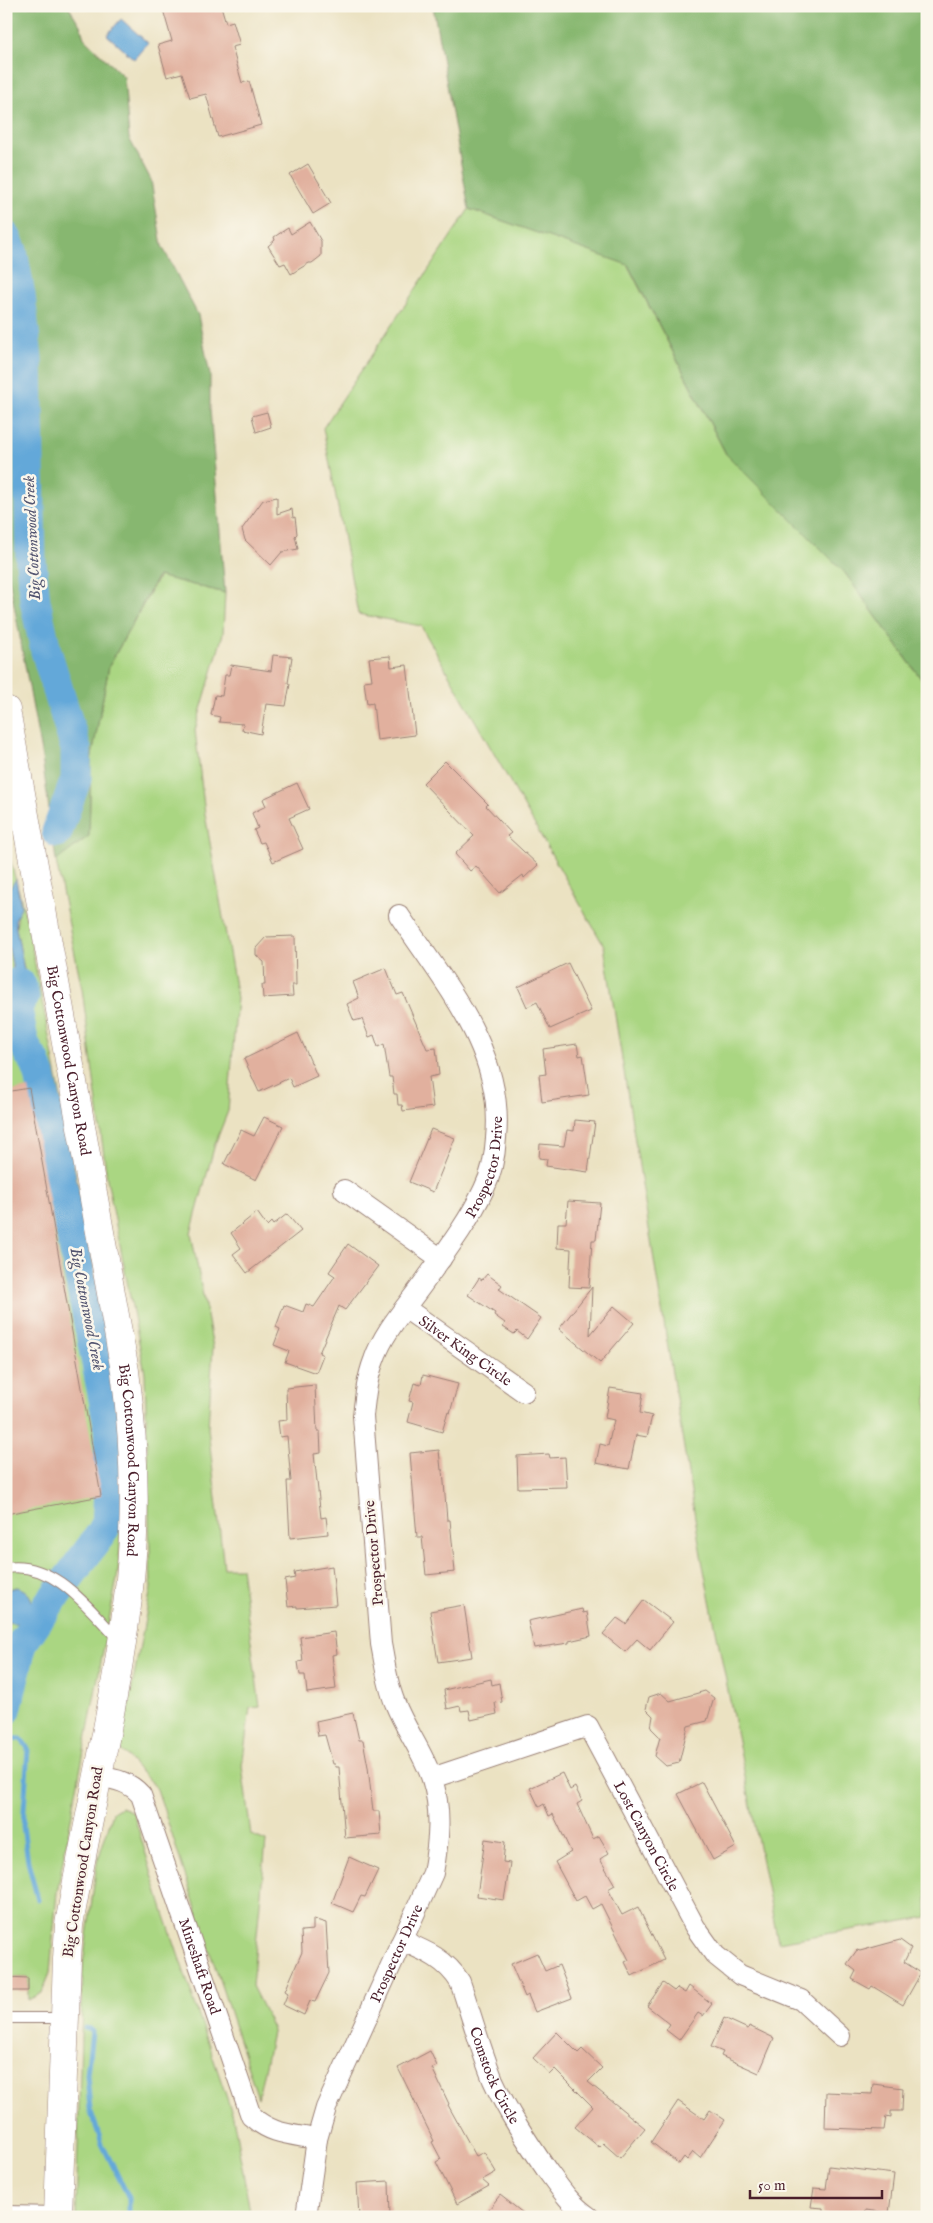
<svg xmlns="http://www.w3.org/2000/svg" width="933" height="2223" viewBox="0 0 933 2223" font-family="'IM FELL English',serif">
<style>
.green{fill:#aad682;stroke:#7a7a56}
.forest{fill:#87b770;stroke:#686b4e}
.water{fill:#64a8d9;stroke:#576482}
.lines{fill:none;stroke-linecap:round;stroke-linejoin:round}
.stream{stroke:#64a8d9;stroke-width:5}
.river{stroke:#64a8d9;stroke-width:31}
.building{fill:#e1b09e}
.lane-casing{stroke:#9a8076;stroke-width:12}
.street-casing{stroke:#9a8076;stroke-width:22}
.secondary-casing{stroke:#9a8076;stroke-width:29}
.lane{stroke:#fff;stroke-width:10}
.street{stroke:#fff;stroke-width:20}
.secondary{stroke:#fff;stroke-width:28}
.labels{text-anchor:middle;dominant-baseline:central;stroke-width:5;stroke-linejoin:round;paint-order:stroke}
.street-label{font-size:15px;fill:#4a1f2b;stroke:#fbf7ec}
.water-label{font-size:16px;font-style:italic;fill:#545671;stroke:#fbf7ec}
</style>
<rect width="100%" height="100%" fill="#fbf7ec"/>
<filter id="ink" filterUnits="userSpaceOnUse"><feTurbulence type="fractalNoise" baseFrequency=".02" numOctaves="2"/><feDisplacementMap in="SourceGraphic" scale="10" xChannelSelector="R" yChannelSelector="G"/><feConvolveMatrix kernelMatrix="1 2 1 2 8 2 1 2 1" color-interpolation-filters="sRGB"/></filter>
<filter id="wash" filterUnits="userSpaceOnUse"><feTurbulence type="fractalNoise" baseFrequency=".0096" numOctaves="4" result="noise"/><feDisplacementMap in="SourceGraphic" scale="20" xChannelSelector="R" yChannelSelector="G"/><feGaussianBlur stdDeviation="1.12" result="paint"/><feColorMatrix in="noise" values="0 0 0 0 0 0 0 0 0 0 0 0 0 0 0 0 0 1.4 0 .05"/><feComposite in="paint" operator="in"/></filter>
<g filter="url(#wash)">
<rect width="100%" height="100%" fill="#ebe2c2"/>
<path class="green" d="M469,209L627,264L726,454L845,573L927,687V1917L778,1942L701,1555L604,946L421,626L358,614L323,428Z
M159,576L225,593L223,634L195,730L205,814L237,998L228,1111L215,1144L191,1233L213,1347L208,1428L224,1568H241L260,1707L250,1708L242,1766L251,1835L266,1841L252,1986L273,2028L258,2098L157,1789L120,1749L151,1588L145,1373L107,1179L82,989L56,861L89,835L91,761L109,666Z
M6,844L26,918L109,1345L124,1495L118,1573L57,1892L50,1973L42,1993L28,2000V1978L6,1977V1621L9,1623L22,1589L16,1587L6,1590V935L16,985L9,986L14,1010L11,1021L33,1016L16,928L18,913L16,880L6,894Z
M121,1807L133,1812L164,1913L233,2116L251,2217H76L83,1964L97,1863L113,1812Z"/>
<path class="forest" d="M6,6H68L80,25L84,38L124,77L129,138L151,180L162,246L198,315L210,375V409L225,593L158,576L109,666L91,761L89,836L56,861L42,758L6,561Z
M433,6H927V687L845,573L726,454L628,265L469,209Z"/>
<path class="water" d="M121,19L148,43L134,59L107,35Z
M16,879L21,907L15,920L16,928L33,1017L11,1021L9,1011L14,1010L9,986L16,984L6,935V894Z
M17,1587C45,1595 31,1633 6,1621V1590Z"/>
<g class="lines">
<path class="stream" d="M6,973L18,970
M6,1001L15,999
M27,1012L40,1075
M6,1019L24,1042
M6,1738L21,1739L28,1748L23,1826L28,1862L38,1900
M85,2028L90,2029L92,2032L87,2075L90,2109L102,2144L129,2198V2217"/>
<path class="river" d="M6,237L12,251L20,295L27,359L31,562L35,601L46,651L76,749V779L57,832
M6,1710L22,1643L43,1612L101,1534L107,1523L110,1475L109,1425L40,1075L35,1061L29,1054L23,1040L15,999L24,997L21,985"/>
</g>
<g id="blocks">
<path class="building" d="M162,6H221L226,23L233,21L240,45L232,47L242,83L249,81L261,125L218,137L206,94L190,98L182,73L167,77L158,45L172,41Z
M308,164L331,203L313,214L290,175Z
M310,222L321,241V256L312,263H309L291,274L285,263L280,265L268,246L275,240L274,237L288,228L291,234Z
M267,412L271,427L256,432L252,416Z
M277,497V514L292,509L293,518L295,517L297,534L295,536L298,549L282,552L271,565L245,540L242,529L263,500Z
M273,655L292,657L288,683L290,684L286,706L266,704L261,734L242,730L243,724L219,722L220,717L211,715L215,695L222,696L225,675H229L231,665L271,671Z
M390,656L391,667L407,665L415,735L377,740L373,703L367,704L364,681L372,680L369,658Z
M445,761L488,804L486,806L511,833L507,836L538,865L524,878L523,875L500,893L476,866L470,871L455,854L474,836L423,783Z
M297,783L309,809L289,818L303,849L273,862L264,842L260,843L254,830L258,828L252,813L266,806L263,799Z
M295,936L296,985H292L293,996L263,998L262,985H265L264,962L256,955V948L266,937Z
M568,963L591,1011L550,1029L537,1002L527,1007L518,987Z
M386,968L397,995L403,993L427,1049L436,1048L439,1075L429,1077L433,1107L403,1111L402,1105H398L397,1094H394L392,1077H389L384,1044L378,1047L374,1035L369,1037L362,1019L354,1021L347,1004L359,998L353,982Z
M298,1033L317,1076L293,1087L289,1078L259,1092L244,1059Z
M577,1044L579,1056L583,1055L589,1095L542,1102L539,1075L546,1074L543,1049Z
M29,1088L101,1496L6,1514V1092Z
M264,1117L283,1126L256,1180L224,1164L241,1130L254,1136Z
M575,1120L595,1122L588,1172L546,1166L547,1159L539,1158L540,1144L564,1146L567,1130L574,1131Z
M431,1129L455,1138L433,1192L409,1182Z
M568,1201L600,1203L596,1240H592L589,1288L569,1287L571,1249L557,1248L558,1223H566Z
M257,1212L267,1226L271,1222L273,1225L287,1214L301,1231L247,1273L233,1254L241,1248L231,1233Z
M348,1244L378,1266L345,1310L339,1306L319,1353L323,1355L316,1373L285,1362L289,1351L274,1345L280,1329L276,1327L284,1305L303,1312L306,1304L314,1307L335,1276L329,1272Z
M487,1274L502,1285L499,1289L541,1318L527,1339L517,1331L514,1334L503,1327L505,1323L494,1315L495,1313L468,1295L479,1278L482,1280Z
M592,1287L590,1335L614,1306L634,1323L600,1363L559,1329Z
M423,1375L458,1384L450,1413L448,1412L442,1432L408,1422L413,1402L409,1401L414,1383L421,1385Z
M315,1385L317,1431H320L321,1453L314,1454L321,1518L326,1517L328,1534L290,1538L287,1481H291L287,1436L280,1437L278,1421L287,1420L286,1388Z
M610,1388L643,1393L640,1413L652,1416L647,1437L636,1435L629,1469L596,1463L600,1444L608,1446L614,1420L605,1418Z
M439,1450L441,1470H443L447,1520H450L455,1572L426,1575L422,1537H417L410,1453Z
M549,1454L550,1458L565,1457L567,1487L518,1488L517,1456Z
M332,1566L336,1605L297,1608V1606L288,1607L285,1580L295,1578L294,1572Z
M644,1600L673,1622L650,1650L637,1639L625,1652L603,1634L617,1618L626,1624Z
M464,1605L472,1657L438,1662L430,1611Z
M582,1609L583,1613L587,1612L591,1636L569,1641V1643L534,1648L528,1621Z
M334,1632L337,1654L332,1655L336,1689L307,1693L305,1675H300L298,1662L303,1661L300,1637Z
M491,1679L492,1685L499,1683L502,1702L495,1703L497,1714L471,1720L469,1710L461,1711L460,1706L447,1709L444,1690Z
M705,1691L714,1698L707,1721L688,1726L679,1763L666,1766L655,1756L660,1737L651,1728L653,1716L646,1709L649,1697L661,1693L670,1701Z
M353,1713L359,1740H363L368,1767L373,1811H379L381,1835L345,1838L339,1767H336L335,1764H333L325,1735L318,1736L316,1721Z
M562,1773L570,1790L575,1787L582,1801L577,1804L593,1839L599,1836L609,1853L600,1859L615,1885L608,1889L622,1915L638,1907L664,1960L632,1976L625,1962L629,1960L601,1904L592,1909L585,1896L576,1901L555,1862L571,1852L553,1814L549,1816L544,1804L539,1807L530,1788Z
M702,1782L736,1847L713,1860L678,1794Z
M485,1839L505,1842L503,1862L510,1863L504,1900L477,1896Z
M349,1857L378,1870L365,1897L361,1896L353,1912L332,1903Z
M313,1919L326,1923L329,1973L315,2002L310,2001L304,2015L283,2005L288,1993L285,1991L302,1952L301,1931L313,1930Z
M900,1940L911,1948L904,1962L921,1973L903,2005L872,1986L870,1989L852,1979L856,1971L847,1964L857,1950L860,1951Z
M537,1953L545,1971L559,1965L572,1998L535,2012L528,1995L525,1997L511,1964Z
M6,1977L28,1978V1991H6Z
M663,1983L674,1991L677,1988L685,1993L689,1986L712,2004L703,2016L698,2013L679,2040L666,2030L670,2024L647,2006Z
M724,2018L748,2029L749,2026L774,2038L759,2073L721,2056L723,2052L711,2047Z
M557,2032L578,2053L582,2049L602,2068L588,2082L645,2128L620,2158L603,2143L599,2147L575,2127L593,2107L555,2069L550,2074L533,2058Z
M430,2051L437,2066L432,2068L449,2104L448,2105L476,2156L484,2152L496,2172L482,2180L489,2186L457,2204L436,2162L441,2159L432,2142L434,2141L398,2068Z
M873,2084L903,2088L902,2111H891V2117L886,2116L884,2130L825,2128L826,2092L872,2094Z
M678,2101L704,2119L710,2110L725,2120L700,2158L693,2152L687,2160L684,2157L679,2164L651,2142Z
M829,2166L894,2174L889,2213L866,2210L865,2217H855L823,2214V2208L811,2207L814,2188L826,2189Z
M389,2181L390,2217H359L357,2183Z
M500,2195L528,2217H483Z"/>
</g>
</g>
<g filter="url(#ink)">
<use href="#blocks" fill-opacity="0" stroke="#9a8076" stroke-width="1"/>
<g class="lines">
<g class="lane-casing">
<path id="lane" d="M6,822L24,816
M6,1568C54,1560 89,1609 118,1639
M6,2018H63
M6,2211L57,2212"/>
</g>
<g class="street-casing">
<g id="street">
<path d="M344,1190L441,1259"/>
<path id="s1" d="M405,1308L524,1392"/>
<path id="s2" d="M97,1776C114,1779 129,1781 141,1795L251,2116C272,2135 291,2134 317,2139"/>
<path id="s3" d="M432,1778L588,1726L695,1927L715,1955L740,1975L801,2000L840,2036"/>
<path id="s4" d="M402,1941C426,1951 446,1959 460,1982C471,2014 480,2048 493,2080C507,2111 527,2141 546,2169C559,2187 570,2204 589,2217"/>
<path id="s5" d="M306,2217L317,2139L326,2108L433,1873C439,1841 442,1810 432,1779C423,1752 405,1729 395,1703C387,1684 385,1664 381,1644L363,1416C365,1397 367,1378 374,1360C384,1330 409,1304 427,1278C447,1250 469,1221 484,1189C492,1173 495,1155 496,1138C505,1051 444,983 399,915"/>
</g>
</g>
<g class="secondary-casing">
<g id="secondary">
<path id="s6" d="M6,710L125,1371C135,1446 137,1522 128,1598C115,1707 88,1816 69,1925L67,1959L58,2217"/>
</g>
</g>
<use href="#lane" class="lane"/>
<use href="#street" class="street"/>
<use href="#secondary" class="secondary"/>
</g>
</g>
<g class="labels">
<g class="street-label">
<text stroke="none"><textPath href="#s6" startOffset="356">Big Cottonwood Canyon Road</textPath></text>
<text stroke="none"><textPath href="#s5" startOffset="1121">Prospector Drive</textPath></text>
<text stroke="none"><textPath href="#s1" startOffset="74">Silver King Circle</textPath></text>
<text stroke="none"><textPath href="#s6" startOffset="761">Big Cottonwood Canyon Road</textPath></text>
<text transform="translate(374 1553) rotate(-95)">Prospector Drive</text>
<text stroke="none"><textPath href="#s3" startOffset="289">Lost Canyon Circle</textPath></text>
<text transform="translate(83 1862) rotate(-81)">Big Cottonwood Canyon Road</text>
<text stroke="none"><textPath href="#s5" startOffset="281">Prospector Drive</textPath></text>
<text stroke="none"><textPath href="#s2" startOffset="230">Mineshaft Road</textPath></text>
<text stroke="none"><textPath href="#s4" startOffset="172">Comstock Circle</textPath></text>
</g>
<g class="water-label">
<text transform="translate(33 538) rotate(-93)">Big Cottonwood Creek</text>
<text transform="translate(86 1309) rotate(79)">Big Cottonwood Creek</text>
</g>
</g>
<rect width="933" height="2223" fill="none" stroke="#fbf7ec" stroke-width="25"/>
<path d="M750 2190v8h132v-8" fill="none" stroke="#4a1f2b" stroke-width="2.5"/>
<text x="758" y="2190" font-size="15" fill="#4a1f2b" stroke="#fbf7ec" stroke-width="4" paint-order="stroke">50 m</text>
</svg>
